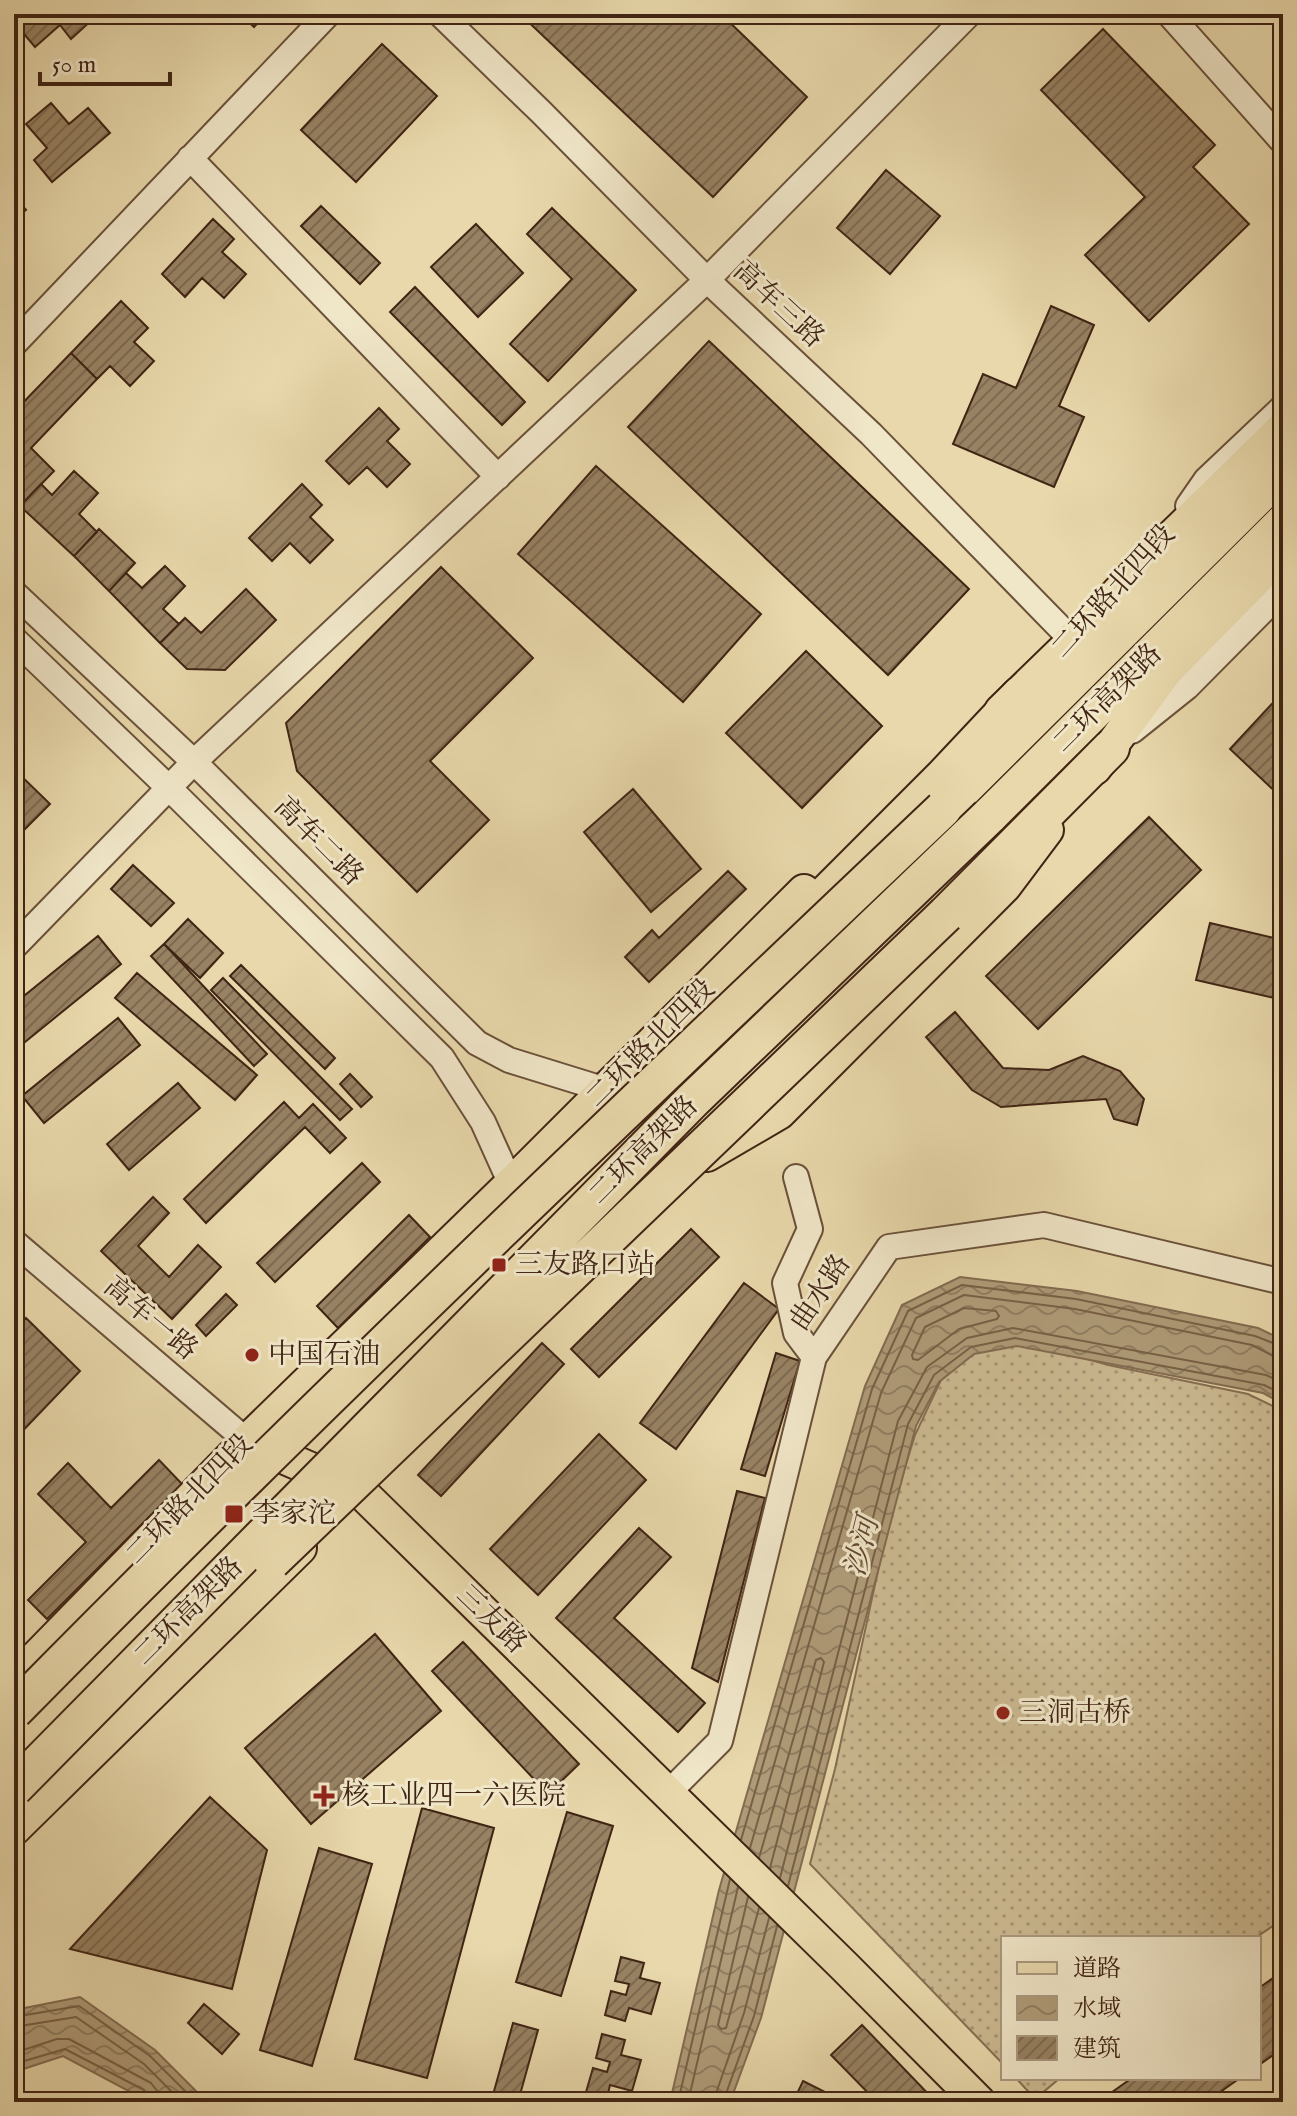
<svg xmlns="http://www.w3.org/2000/svg" width="1297" height="2116" viewBox="0 0 1297 2116" font-family="'IM FELL English','Noto Serif SC',serif">
<style>
.grass{fill:url(#grass-dots);stroke:#866e52;stroke-width:2}
.water{fill:url(#water-waves);stroke:#836b50;stroke-width:2}
.lines{fill:none;stroke-linecap:round;stroke-linejoin:round}
.shore{stroke:#786046;stroke-width:2}
.building{fill:url(#building-hatch);stroke:#402414;stroke-width:2}
.minor-casing{stroke:#6a513a;stroke-width:28}
.major-casing{stroke:#402414;stroke-width:36}
.highway-casing{stroke:#402414;stroke-width:40}
.minor{stroke:#f0e6c8;stroke-width:24}
.major{stroke:#e8d8ab;stroke-width:32}
.highway{stroke:#e8d8ab;stroke-width:36}
.highway-bridge-casing{stroke:#402414;stroke-width:40;stroke-linecap:butt}
.highway-bridge{stroke:#e8d8ab;stroke-width:36}
.poi-dot{fill:#8f2418;stroke:#f0e6c8;stroke-width:3}
.labels{text-anchor:middle;dominant-baseline:central;stroke-width:6;stroke-linejoin:round;paint-order:stroke}
.street-label{font-size:28px;fill:#402414;stroke:#f0e6c8}
.poi-label{font-size:28px;fill:#402414;stroke:#f0e6c8;text-anchor:start}
.water-label{font-size:30px;font-style:italic;fill:#614832;stroke:#f0e6c8}
</style>
<defs>
<pattern id="grass-dots" width="8" height="8" patternUnits="userSpaceOnUse" patternTransform="scale(2)"><rect width="8" height="8" fill="#cbb991"/><path d="M2 2h.1M6 6h.1" fill="none" stroke="#a69675" stroke-width="1.8" stroke-linecap="round"/></pattern>
<pattern id="water-waves" width="16" height="10" patternUnits="userSpaceOnUse" patternTransform="scale(2)"><rect width="16" height="10" fill="#af9b78"/><path d="M0 5q4-4 8 0t8 0" fill="none" stroke="#907e61"/></pattern>
<pattern id="building-hatch" width="6" height="6" patternUnits="userSpaceOnUse" patternTransform="scale(2)"><rect width="6" height="6" fill="#978263"/><path d="M-1 1l2-2M0 6l6-6M5 7l2-2" fill="none" stroke="#7d6a50"/></pattern>
</defs>
<rect width="100%" height="100%" fill="#e8d8ab"/>
<filter id="stains"><feTurbulence type="fractalNoise" baseFrequency=".0025" numOctaves="4"/><feColorMatrix values="0 0 0 0 .2 0 0 0 0 .09 0 0 0 0 .02 0 0 0 .5 -.17"/></filter>
<radialGradient id="worn" r=".72"><stop offset=".6" stop-color="#630" stop-opacity="0"/><stop offset="1" stop-color="#630" stop-opacity=".3"/></radialGradient>
<path class="grass" d="M1007,1336L1108,1365L1248,1394L1283,1411V1919L1255,1938H1003V2064L810,1864L835,1769L889,1520L915,1435L950,1361Z
M1016,2078H1060L1035,2099Z"/>
<path class="water" d="M960,1277L1077,1291L1258,1328L1283,1340V1404L1263,1393L1017,1346L974,1354L939,1382L916,1426L761,2018L730,2102H670L719,1890L865,1386L902,1305Z
M80,1997L155,2050L207,2102H144L140,2097L63,2056L14,2072V2010Z"/>
<g class="lines">
<path class="shore" d="M964,1308L996,1311L999,1316L997,1319L959,1329L918,1360L913,1359L912,1355L925,1327Z
M741,1840L872,1389L908,1311L962,1285L1076,1299L1255,1336L1283,1347
M750,1848L881,1393L916,1318L964,1295L1075,1309L1252,1345L1273,1356L1283,1357
M759,1858L816,1660L821,1658L824,1662L770,1868
M780,1878L898,1421L927,1367L967,1338L1013,1328L1266,1375L1283,1383
M788,1886L908,1424L934,1375L971,1347L1015,1338L1264,1385L1283,1394
M748,1897L718,2025L721,2029L726,2028L759,1908
M14,2017L79,2006L150,2056L196,2102
M14,2027L76,2017L144,2064L182,2102
M14,2053L57,2039H69L151,2083L158,2092L160,2102
M14,2064L65,2049L144,2090L150,2102
M678,2102L730,1879
M688,2102L738,1887
M713,2102L744,2013L769,1918
M723,2102L754,2016L777,1926"/>
</g>
<path class="building" d="M23,14H89L93,19L71,39L60,25L35,47L14,22Z
M240,14H266L254,27Z
M520,14H721L807,97L713,197Z
M1103,29L1215,145L1193,167L1249,224L1149,321L1085,255L1145,197L1041,90Z
M382,44L437,96L356,182L301,130Z
M51,103L69,124L88,108L110,133L52,182L34,160L47,148L26,124Z
M886,170L940,216L890,274L837,228Z
M14,196L26,210L14,220Z
M321,206L380,263L360,284L301,226Z
M552,208L636,290L548,381L510,344L572,279L527,234Z
M213,219L234,239L222,252L246,274L224,298L202,278L185,297L162,274Z
M476,224L523,273L478,317L431,267Z
M415,287L525,402L502,425L390,312Z
M121,301L148,328L134,342L154,361L130,386L110,366L97,379L71,353Z
M1051,306L1094,325L1059,406L1084,417L1054,487L953,444L983,374L1016,388Z
M709,341L969,589L888,675L628,427Z
M71,353L97,379L31,448L54,471L20,506L14,500V412Z
M379,408L399,429L387,441L410,464L387,487L367,467L349,484L326,461Z
M596,466L761,614L683,702L518,554Z
M74,471L98,493L79,514L97,532L74,556L20,506L41,484L52,495Z
M302,484L322,505L310,517L333,540L310,563L290,543L272,561L249,538Z
M99,529L135,563L109,591L74,556Z
M165,566L185,586L163,609L179,624L160,643L109,591L126,573L142,588Z
M441,567L533,658L430,761L489,820L417,892L297,771L286,723Z
M246,589L276,620L225,670L187,669L160,643L185,618L201,633Z
M806,651L882,726L802,808L726,733Z
M1283,692V799L1230,749Z
M14,769L50,804L14,840Z
M633,789L701,869L651,912L584,832Z
M1149,817L1201,870L1038,1029L986,976Z
M133,865L174,903L151,926L111,889Z
M728,871L746,889L649,982L625,957L652,930L659,938Z
M188,919L223,953L200,978L164,944Z
M1210,923L1283,940V1000L1196,980Z
M98,936L121,964L14,1051V1004Z
M164,944L267,1054L254,1066L151,956Z
M241,965L335,1058L325,1069L230,976Z
M137,973L257,1075L235,1100L115,998Z
M223,978L352,1109L340,1120L211,990Z
M955,1012L1003,1068L1049,1070L1083,1056L1120,1071L1144,1099L1137,1125L1114,1119L1106,1099L1001,1107L972,1090L926,1037Z
M118,1018L140,1045L44,1123L22,1096Z
M350,1074L372,1097L361,1107L340,1084Z
M178,1083L200,1108L129,1170L107,1144Z
M284,1102L299,1118L313,1104L346,1138L330,1153L305,1127L206,1223L184,1199Z
M362,1163L380,1182L275,1282L257,1263Z
M153,1197L169,1213L138,1246L169,1277L198,1245L221,1267L172,1319L101,1251Z
M409,1215L430,1237L338,1328L317,1306Z
M691,1229L719,1257L599,1377L571,1349Z
M744,1283L779,1309L676,1449L640,1423Z
M226,1294L237,1305L206,1336L196,1325Z
M26,1318L80,1371L14,1440V1384L20,1378L14,1371V1331Z
M542,1343L564,1364L441,1496L418,1475Z
M776,1353L800,1361L765,1476L741,1469Z
M599,1434L646,1480L538,1595L490,1549Z
M159,1460L182,1484L47,1619L28,1600L86,1542L38,1494L68,1463L111,1508Z
M737,1491L765,1498L718,1682L692,1668Z
M639,1528L671,1557L614,1618L705,1703L678,1732L556,1618Z
M375,1634L441,1711L311,1824L245,1748Z
M463,1642L579,1764L548,1794L432,1671Z
M210,1797L267,1850L232,1989L70,1949Z
M422,1808L494,1828L427,2078L355,2059Z
M567,1812L613,1826L561,1996L516,1982Z
M319,1848L372,1864L312,2066L260,2050Z
M621,1957L644,1963L640,1978L660,1983L651,2014L629,2008L625,2021L605,2015L611,1991L626,1995L629,1984L615,1981Z
M1283,1971V2048L1259,2065V1988Z
M204,2004L239,2034L222,2054L188,2023Z
M513,2023L538,2030L518,2102H491Z
M862,2025L936,2102H877L831,2055Z
M602,2034L625,2040L621,2055L641,2060L632,2091L610,2085L607,2098L586,2092L593,2068L607,2072L610,2062L596,2058Z
M1132,2078H1240L1206,2102H1098Z
M803,2081L843,2101V2102H793Z
M338,2096L359,2102H337Z"/>
<g class="lines">
<g class="minor-casing">
<path id="minor" d="M440,14L541,112L707,280L871,434L1073,641
M1169,14L1283,142
M190,158L498,477
M14,344L328,14
M1188,506L1206,480L1283,407
M14,593L194,762L477,1043L509,1060L606,1090
M14,639L170,789L442,1058L483,1122L511,1184
M1132,731L1187,687L1283,590
M14,947L194,762L707,280L969,14
M796,1177L810,1229L785,1283L796,1333L814,1357
M14,1242L247,1441
M668,1793L720,1741L814,1357L889,1247L1044,1225L1283,1282"/>
</g>
<g class="major-casing">
<path id="major" d="M1001,711L1073,641L1153,555L1283,428
M1095,768L1167,670L1283,552
M707,1155L779,1113L1005,886L1047,830
M251,1443L359,1490L845,1967L979,2102
M14,1680L247,1441L511,1184L804,891
M14,1829L300,1548"/>
</g>
<g class="highway-casing">
<path id="highway" d="M1073,641L1140,581
M943,809L1283,471
M989,816L1283,523
M946,914L1111,748
M787,933L943,777L1020,695"/>
</g>
<use href="#minor" class="minor"/>
<use href="#major" class="major"/>
<use href="#highway" class="highway"/>
<g class="highway-bridge-casing">
<path id="highway-bridge" d="M272,1561L946,914
M14,1711C317,1403 630,1106 943,809
M14,1788L693,1100L989,816"/>
</g>
<use href="#highway-bridge" class="highway-bridge"/>
</g>
<g class="poi-dot">
<rect x="491" y="1257" width="16" height="16" rx="4"/>
<circle cx="252" cy="1355" r="8"/>
<rect x="224" y="1504" width="20" height="20" rx="4"/>
<circle cx="1003" cy="1713" r="8"/>
<path d="M320 1784h8v8h8v8h-8v8h-8v-8h-8v-8h8z"/>
</g>
<g class="labels">
<g class="street-label">
<text transform="translate(778 305) rotate(43)">高车三路</text>
<text transform="translate(1114 592) rotate(-48)">二环路北四段</text>
<text transform="translate(1108 699) rotate(-45)">二环高架路</text>
<text transform="translate(318 842) rotate(45)">高车二路</text>
<text transform="translate(651 1044) rotate(-45)">二环路北四段</text>
<text transform="translate(644 1151) rotate(-45)">二环高架路</text>
<text transform="translate(821 1293) rotate(-56)">曲水路</text>
<text transform="translate(150 1319) rotate(40)">高车一路</text>
<text transform="translate(190 1500) rotate(-46)">二环路北四段</text>
<text transform="translate(189 1612) rotate(-45)">二环高架路</text>
<text transform="translate(491 1620) rotate(44)">三友路</text>
</g>
<g class="poi-label">
<text x="515" y="1265">三友路口站</text>
<text x="268" y="1355">中国石油</text>
<text x="252" y="1514">李家沱</text>
<text x="1019" y="1713">三洞古桥</text>
<text x="342" y="1796">核工业四一六医院</text>
</g>
<g class="water-label">
<text transform="translate(863 1547) rotate(-76)">沙河</text>
</g>
</g>
<rect width="1297" height="2116" fill="none" stroke="#e8d8ab" stroke-width="48"/>
<rect x="16" y="16" width="1265" height="2084" fill="none" stroke="#402414" stroke-width="4"/>
<rect x="24" y="24" width="1249" height="2068" fill="none" stroke="#402414" stroke-width="2"/>
<rect x="1001" y="1936" width="260" height="144" fill="#f0e6c8" stroke="#aa9880" stroke-width="2"/>
<rect x="1017" y="1962" width="40" height="12" fill="#e8d8ab" stroke="#aa9880" stroke-width="2"/>
<text x="1073" y="1976" font-size="24" fill="#402414">道路</text>
<rect x="1017" y="1996" width="40" height="24" fill="url(#water-waves)" stroke="#aa9880" stroke-width="2"/>
<text x="1073" y="2016" font-size="24" fill="#402414">水域</text>
<rect x="1017" y="2036" width="40" height="24" fill="url(#building-hatch)" stroke="#aa9880" stroke-width="2"/>
<text x="1073" y="2056" font-size="24" fill="#402414">建筑</text>
<path d="M40 72v12h130v-12" fill="none" stroke="#402414" stroke-width="4"/>
<text x="52" y="72" font-size="24" fill="#402414" stroke="#f0e6c8" stroke-width="6" paint-order="stroke">50 m</text>
<rect width="100%" height="100%" filter="url(#stains)"/>
<rect width="100%" height="100%" fill="url(#worn)"/>
</svg>
